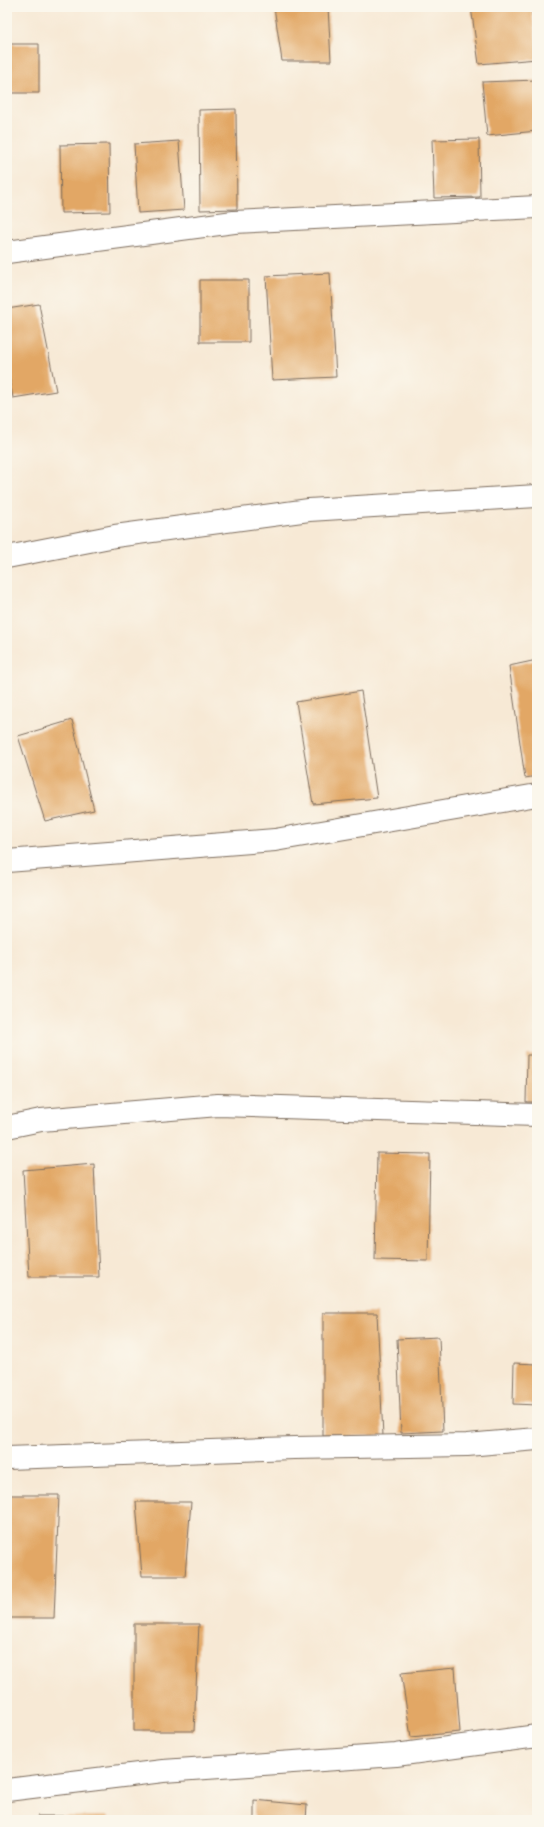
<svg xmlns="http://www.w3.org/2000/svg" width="544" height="1827" viewBox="0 0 544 1827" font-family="Pangolin,sans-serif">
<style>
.building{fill:#e2a765}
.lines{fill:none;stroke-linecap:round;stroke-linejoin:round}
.minor-casing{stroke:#7d6d5e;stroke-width:24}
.minor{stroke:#fff;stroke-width:22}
</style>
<rect width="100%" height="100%" fill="#fbf7ec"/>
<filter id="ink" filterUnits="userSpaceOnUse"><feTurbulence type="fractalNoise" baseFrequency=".025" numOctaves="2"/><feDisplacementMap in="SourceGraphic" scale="8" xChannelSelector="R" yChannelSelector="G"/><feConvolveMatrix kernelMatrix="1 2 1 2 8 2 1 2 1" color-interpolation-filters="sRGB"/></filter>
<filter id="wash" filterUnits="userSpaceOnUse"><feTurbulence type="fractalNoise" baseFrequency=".012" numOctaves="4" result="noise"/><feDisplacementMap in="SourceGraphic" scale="16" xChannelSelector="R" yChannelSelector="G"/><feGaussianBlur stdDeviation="0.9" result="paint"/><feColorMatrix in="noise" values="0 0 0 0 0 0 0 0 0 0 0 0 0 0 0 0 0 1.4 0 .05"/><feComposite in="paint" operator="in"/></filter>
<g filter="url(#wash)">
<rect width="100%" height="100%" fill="#f7e9d5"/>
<g id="blocks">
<path class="building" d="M274,7H328L331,61H282Z
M471,7H531L537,45V59L479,64Z
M7,44H39V93H7Z
M537,80V131L487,136L482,82Z
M236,109L237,209L200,210L199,110Z
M479,139L480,197L434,198L432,140Z
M179,141L184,210L138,213L134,144Z
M109,144L110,212L61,213L60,145Z
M330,273L336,377L272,380L266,276Z
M200,280H249V342H200Z
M39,304L56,391L13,398L7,364V309Z
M537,660V776L525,778L509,666Z
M361,691L377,798L313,804L296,702Z
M72,720L94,810L45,821L18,736Z
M527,1055H537V1102H526Z
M377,1153L430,1154L428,1261L375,1260Z
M94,1164L99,1277H29L23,1170Z
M323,1313H377L383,1436H323Z
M439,1337L443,1431L401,1433L397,1339Z
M514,1363L537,1364V1405L513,1404Z
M7,1495H59L54,1618H7Z
M136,1502H191L185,1576H142Z
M134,1624H199L194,1731H134Z
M455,1668L460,1732L411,1737L401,1673Z
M254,1800L307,1805L306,1820H254Z
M37,1816H108V1820H38Z"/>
</g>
</g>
<g filter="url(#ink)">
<use href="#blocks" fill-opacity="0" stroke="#7d6d5e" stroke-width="1"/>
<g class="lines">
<g class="minor-casing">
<path id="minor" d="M7,252L234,222L537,207
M7,557L115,536L309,510L537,496
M7,861L275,840L537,795
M7,1127L41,1120L218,1105L537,1115
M7,1458L294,1448L467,1445L537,1439
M7,1790L163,1771L396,1755L537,1736"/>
</g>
<use href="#minor" class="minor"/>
</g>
</g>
<rect width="544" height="1827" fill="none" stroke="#fbf7ec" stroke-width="24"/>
</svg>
